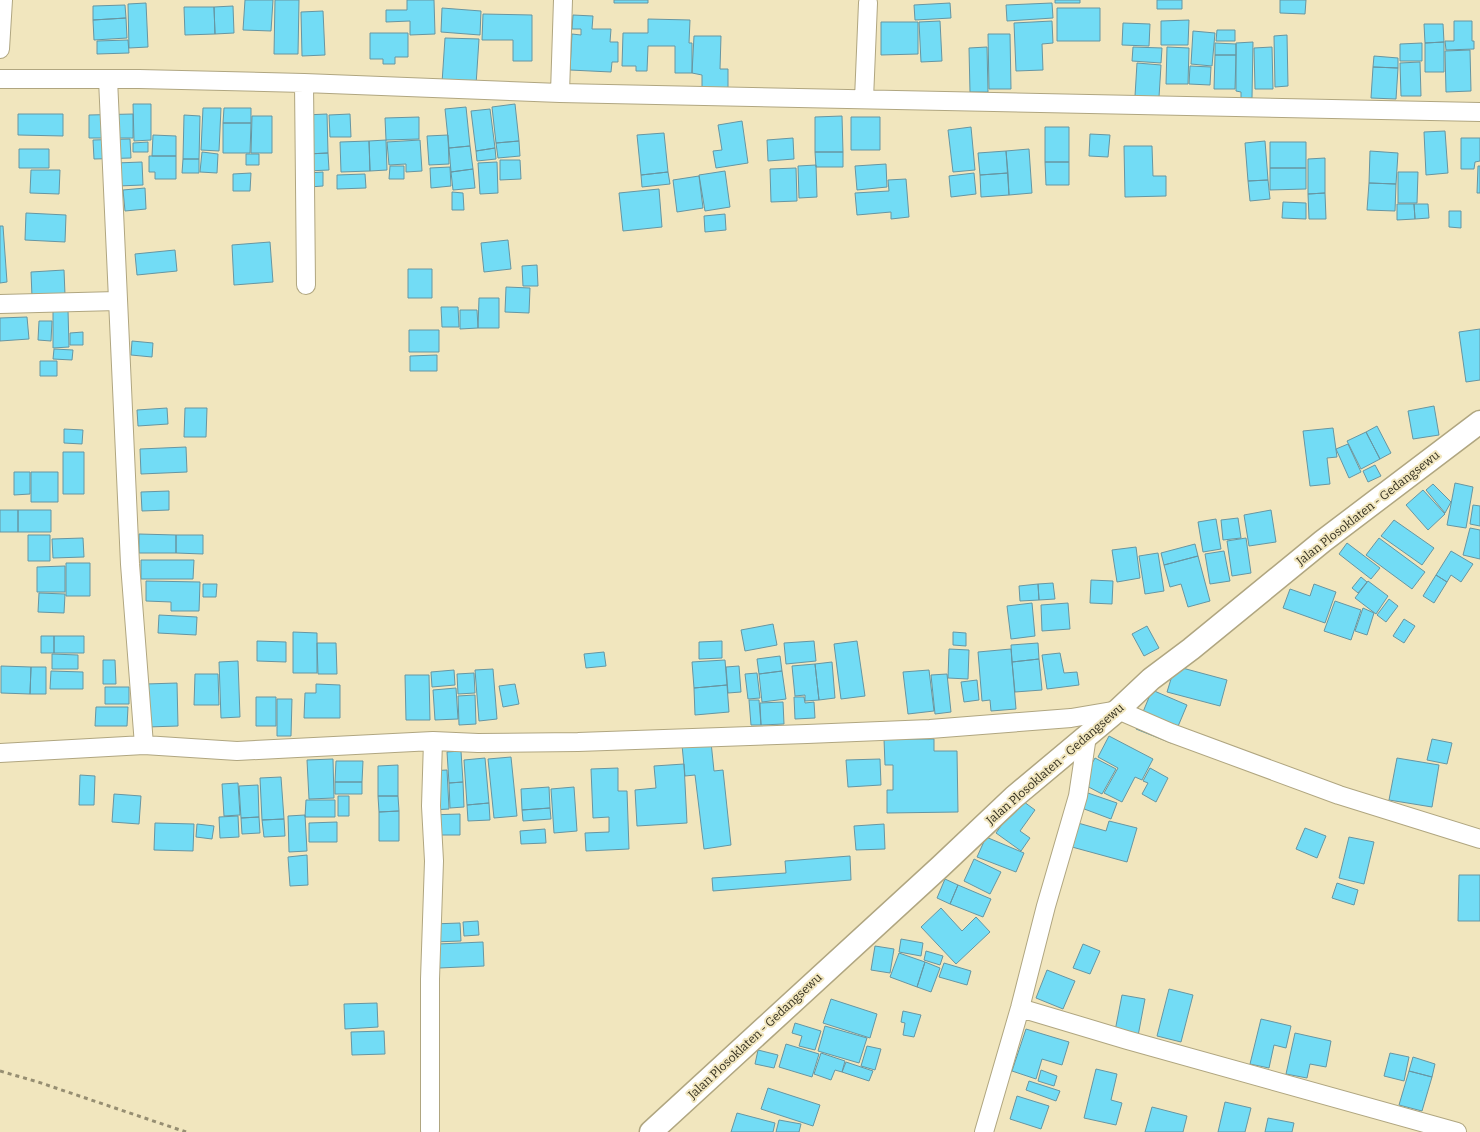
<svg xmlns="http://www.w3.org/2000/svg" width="1480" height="1132" viewBox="0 0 1480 1132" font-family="Bitter,serif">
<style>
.building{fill:#72dcf5;stroke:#6796a2}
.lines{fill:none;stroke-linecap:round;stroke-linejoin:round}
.minor-casing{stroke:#b0a680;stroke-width:20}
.major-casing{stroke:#b0a680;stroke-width:25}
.path{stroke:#968e72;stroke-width:3;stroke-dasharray:4 4;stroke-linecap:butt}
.minor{stroke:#fff;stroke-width:18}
.major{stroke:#fff;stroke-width:22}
.labels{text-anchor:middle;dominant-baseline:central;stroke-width:4;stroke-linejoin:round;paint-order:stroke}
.street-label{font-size:12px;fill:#332f1f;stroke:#f1e6be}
</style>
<rect width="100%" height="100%" fill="#f1e6be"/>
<path class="building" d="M245,0H273L271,31L243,30Z
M275,0H299L298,54H274Z
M407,0H434L435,34L410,35V21L386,22V10H407Z
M614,0H648V3H614Z
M1055,0H1080V3H1055Z
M1157,0H1182V9H1157Z
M1280,0H1306L1305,14L1280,13Z
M146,3L148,47L129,48L128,4Z
M950,3L951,18L915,20L914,5Z
M1052,3L1053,18L1007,21L1006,5Z
M125,5L126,18L93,20V6Z
M233,6L234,33L215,34L214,7Z
M184,7H214L215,34L185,35Z
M442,8L481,11L480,35L441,32Z
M1057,8H1100V41H1057Z
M323,11L325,55L302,56L301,12Z
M483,14L532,15V61H513V40H482Z
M573,15L593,16L592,29H611L610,42H618V62H612L611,72L570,70L572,34L581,35V29H572Z
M126,18L127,38L94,40L93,20Z
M648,19L690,20L689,43H692V73H675V46H648L647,71H636V66H622L623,33H648Z
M1189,20L1188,45H1161V21Z
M940,21L942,61L921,62L919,22Z
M1052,21L1053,43L1042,44L1043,70L1016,71L1014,23Z
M1454,21H1472V41H1474V49L1446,50L1445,41H1454Z
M881,22H918V54L881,55Z
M1123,23L1150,24L1149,46L1122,45Z
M1424,24H1443L1444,42L1425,43Z
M1217,30H1235V41H1216Z
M1193,31L1215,33L1212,66L1191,64Z
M370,33H408V57H395V64H383V59H370Z
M988,34H1010L1011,89H989Z
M1287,35L1288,86L1275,87L1274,36Z
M694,36H721L720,69H728V88H702V75L692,73Z
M445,38L479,39L476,85L442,83Z
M128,40L129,53L97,54V41Z
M1253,42L1252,98L1241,99V92L1236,91V43Z
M1444,42V72H1425V43Z
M1215,43L1236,44V55H1215Z
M1422,43V61H1400V44Z
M987,47L988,92H970L969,48Z
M1133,47L1162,48L1161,63L1132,61Z
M1167,47L1189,48L1188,84H1166Z
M1272,47L1273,89H1255L1254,48Z
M1470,50L1471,91L1446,92L1445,51Z
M1215,55H1236L1235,89H1214Z
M1374,56L1398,58V68L1373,67Z
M1420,62L1421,96H1401L1400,63Z
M1137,63L1161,65L1159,97L1135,96Z
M1190,66L1211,67L1210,85L1189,84Z
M1373,67L1398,68L1396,99L1371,98Z
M133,104H151V140L134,141Z
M515,104L519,141L496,143L492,107Z
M466,107L470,146L449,148L445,109Z
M203,108H221L219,151L201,150Z
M224,108H251V123H223Z
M490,109L495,148L476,151L471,111Z
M18,114H63V136L18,135Z
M133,114V138H89V115Z
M327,114L328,153L307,154L305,115Z
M350,114L351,137H330L329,115Z
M184,115L200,116L199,159H183Z
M252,116H272V153H251Z
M842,116L843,152H815V117Z
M419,117V139L386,140L385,118Z
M851,117H880V150H851Z
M742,121L748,163L716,168L713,151L722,150L718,125Z
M223,123H251L250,153H223Z
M971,127L975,170L953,172L948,130Z
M1045,127H1069V162H1045Z
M1445,131L1448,173L1426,175L1424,132Z
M664,133L668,172L641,175L637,135Z
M1090,134L1110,135L1108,157L1089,156Z
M153,135L176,136V156H152Z
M448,135L449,164L429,165L427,136Z
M793,138L794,159L768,161L767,140Z
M1461,138H1480V161L1475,162L1474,169H1461Z
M130,139L131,158L94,159L93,140Z
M386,140L387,170L370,171L369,141Z
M420,140L422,171L406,172V164L389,165L387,142Z
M369,141L370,171L341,172L340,142Z
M519,141L520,156L498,158L496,143Z
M1265,141L1268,180L1248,181L1245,143Z
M148,142V152H133V143Z
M1270,142H1306V168H1270Z
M470,146L473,169L451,172L449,148Z
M1124,146H1152L1153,176H1166V196L1125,197Z
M495,148L496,159L477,161L476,151Z
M19,149H49V168H19Z
M1029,149L1032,193L1009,195L1006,151Z
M1006,151L1008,173L980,175L978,153Z
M1370,151L1398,153L1396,184L1369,183Z
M202,152L218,154L217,173L200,172Z
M815,152H843V167H816Z
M328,153L329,170L307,171V154Z
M246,154H259V165H246Z
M149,156H176V179H155V172H149Z
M1325,158V193L1308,194V159Z
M183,159H199V173H182Z
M500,160H520L521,179L500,180Z
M142,162L143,185L118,186L116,163Z
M497,162L498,193L480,194L478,163Z
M1045,162H1069V185H1046Z
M886,164L887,187L857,190L855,166Z
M816,165L817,197L799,198L798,166Z
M390,166H404V179H389Z
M1478,166H1480V193H1477Z
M450,167L451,186L431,188L430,168Z
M796,168L797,201L771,202L770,169Z
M1270,168H1306V189L1270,190Z
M473,169L475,188L453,190L451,172Z
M31,170H60L59,194L30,193Z
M725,171L730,207L705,211L699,175Z
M323,172V186L309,187L308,173Z
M668,172L670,184L642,187L641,175Z
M1398,172H1418L1417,203H1398Z
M251,173L250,191H233V174Z
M974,173L976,194L951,197L949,176Z
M1008,173L1009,195L981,197L980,175Z
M365,174L366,188L337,189V175Z
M699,176L703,208L677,212L673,180Z
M906,179L909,217L891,219V212L857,215L855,193L889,191L888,180Z
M1268,180L1270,199L1250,201L1248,181Z
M1369,183L1396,184L1395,211L1367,210Z
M145,188L146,209L125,211L123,190Z
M659,189L662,227L623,231L619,193Z
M452,192L463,193L464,210H452Z
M1325,193L1326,219H1309L1308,194Z
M1283,202L1306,203V219L1282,218Z
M1397,204H1414L1415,219L1397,220Z
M1414,204H1428L1429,218L1415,219Z
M1449,211H1461V228L1449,227Z
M26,213L66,215L65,242L25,240Z
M725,214L726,230L705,232L704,216Z
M0,226H3L7,282L0,283Z
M508,240L511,269L484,272L481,243Z
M270,242L273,282L234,285L232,245Z
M175,250L177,271L137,275L135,254Z
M537,265L538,286H523L522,266Z
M408,269H432V298H408Z
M64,270L65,295L32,297L31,272Z
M506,287L530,288L529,313L505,312Z
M479,298H499V328H478Z
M441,307H458L459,327H442Z
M53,310H68L69,347L53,348Z
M460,310H477L478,328L460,329Z
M27,317L29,339L0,341V318Z
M39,321H52L51,341L38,340Z
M1480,329V380L1466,382L1459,332Z
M409,330H439V352H409Z
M83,332V345H70V333Z
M132,341L153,343L152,357L131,355Z
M54,349L73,350L72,360L53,359Z
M437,355V371H410V356Z
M40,361H57V376H40Z
M1434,406L1439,435L1413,439L1408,411Z
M167,408L168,424L138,426L137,410Z
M185,408H207L206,437H184Z
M1377,426L1391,453L1380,459L1366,432Z
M1333,428L1337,457L1327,458L1330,484L1310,486L1303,431Z
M64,429L83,430L82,444L64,443Z
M1366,432L1380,459L1361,469L1347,441Z
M1348,444L1361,472L1349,478L1336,449Z
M186,447L187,472L141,474L140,449Z
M63,452H84V494H63Z
M1375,465L1381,476L1368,482L1363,471Z
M14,472H30V494L14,495Z
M31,472H58V502H31Z
M1455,483L1473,487L1466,528L1447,525Z
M1433,484L1451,502L1445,513L1426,490Z
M1423,490L1445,514L1428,530L1406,505Z
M169,491V510L142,511L141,492Z
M1473,505L1480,506V526L1470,524Z
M0,510H18V532H0Z
M18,510H51V532H18Z
M1271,510L1276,542L1249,546L1244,515Z
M1238,518L1241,538L1223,540L1221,520Z
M1216,519L1221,549L1203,552L1198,522Z
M1394,520L1434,548L1422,565L1381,536Z
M1470,528L1480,530V559L1463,555Z
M139,534L176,535V553H139Z
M28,535H50V561H28Z
M176,535H203V554L176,553Z
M83,538L84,557L53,558L52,539Z
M1246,538L1251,573L1232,576L1227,541Z
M1379,538L1425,572L1412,589L1366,555Z
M1347,543L1380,568L1371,579L1339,554Z
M1195,544L1198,556L1164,565L1161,553Z
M1136,547L1140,578L1117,582L1112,550Z
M1224,551L1230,581L1210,584L1205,554Z
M1451,551L1473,564L1461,582L1451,575L1447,582L1436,575Z
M1158,553L1164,591L1145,594L1139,556Z
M1198,556L1210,601L1188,607L1181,584L1170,587L1164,565Z
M141,560H194L193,579H141Z
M66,563H90V596H66Z
M65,566V592H37V567Z
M1436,575L1447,582L1434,603L1423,596Z
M1361,577L1367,582L1358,593L1352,588Z
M1091,580L1113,581L1112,604L1090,603Z
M146,581L200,582L199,611H171V602L146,601Z
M1368,581L1388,596L1376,614L1355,598Z
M1053,583L1055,599L1039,600L1038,584Z
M203,584H217L216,597H203Z
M1038,584L1039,600L1020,601L1019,586Z
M1314,584L1336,592L1325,623L1283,608L1290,589L1310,596Z
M39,593L65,594L64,613L38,612Z
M1389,599L1398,606L1386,622L1377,615Z
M1335,601L1361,610L1351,640L1324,631Z
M1032,603L1035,636L1011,639L1007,606Z
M1068,603L1070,629L1042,631L1041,605Z
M1363,608L1374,613L1367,635L1355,631Z
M159,615L197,617L196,635L158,633Z
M1404,619L1415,626L1404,643L1393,636Z
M773,624L777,645L745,651L741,630Z
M1147,626L1159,648L1144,656L1132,634Z
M293,632L317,633V673H293Z
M953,632L966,633V646L953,645Z
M41,636H54V653H41Z
M54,636H84V653H54Z
M257,641L286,642V662L257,661Z
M722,641V658L699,659V642Z
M814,641L816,661L786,664L784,643Z
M857,641L865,696L841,699L834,644Z
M317,643H336L337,674H318Z
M1038,643L1039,659L1012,662L1011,645Z
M949,649L969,650L968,679L948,678Z
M1011,649L1016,709L991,711L990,700L982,701L978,652Z
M604,652L606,666L586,668L584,654Z
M1060,653L1064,673L1077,672L1079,685L1047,689L1042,655Z
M52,654L78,655V669H52Z
M780,656L782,671L759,674L757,659Z
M1039,659L1042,690L1015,692L1012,662Z
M103,660H115L116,684H103Z
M725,660L727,685L694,688L692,662Z
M238,661L240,717L221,718L219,662Z
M832,662L835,698L819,700L815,664Z
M815,664L819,700L805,701V695L795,696L792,666Z
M1,666L31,667L30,694L1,693Z
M739,666L741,692L728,693L726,667Z
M1175,666L1227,680L1220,706L1167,692Z
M31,667H46V694H30Z
M493,669L497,719L479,721L475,670Z
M454,670L455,685L432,687L431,672Z
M929,670L934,711L908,714L903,672Z
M51,671L83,672V689H50Z
M782,671L786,699L762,702L759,674Z
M474,673L475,693L458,694L457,674Z
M757,673L760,698L748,699L745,674Z
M195,674H218L219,705H194Z
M947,674L951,712L935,714L931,675Z
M405,675H429L430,720H406Z
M977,680L979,700L964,702L961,682Z
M177,683L178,726L147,727L146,684Z
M316,684L340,685V718H304L305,693H316Z
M515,684L519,704L503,707L499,686Z
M727,685L729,712L695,715L694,688Z
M105,687H129V704H105Z
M456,688L458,719L435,720L433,690Z
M1152,690L1187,705L1171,743L1136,729Z
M475,695L476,724L459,725L458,696Z
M256,697H276V726H256Z
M794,697H804L805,703L814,702L815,718L795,719Z
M277,699H292L291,736H277Z
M749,700H759L761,725H751Z
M783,702L784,724L761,725L760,703Z
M96,707H128L127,726H95Z
M1109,736L1153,759L1142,780L1135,777L1122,802L1104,793L1118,768L1098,757Z
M884,739H934V751H957L958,812L887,813V790H893V765H885Z
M1432,739L1452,743L1447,764L1427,760Z
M711,742L714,771L723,770L731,845L704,849L695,775L685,776L682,745Z
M461,751L463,782L449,783L447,752Z
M511,757L517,816L494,818L488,759Z
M485,758L489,803L467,805L464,760Z
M1095,758L1116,769L1102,794L1081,783Z
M1397,758L1439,765L1432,807L1389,800Z
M333,759L334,798L309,799L307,760Z
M880,759L881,785L848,787L846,760Z
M336,761H363L362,782H335Z
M684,764L687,823L637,826L635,790L656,788L654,766Z
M398,765V796H378V766Z
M618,768V791H627L629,849L586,851L585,833L609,832V817L593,818L591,769Z
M1150,768L1168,778L1156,802L1142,794L1148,783L1143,781Z
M447,770L449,809L430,810L428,771Z
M80,775L95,776L94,805H79Z
M281,777L284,819L262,820L260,778Z
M335,782H362V794H335Z
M463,782L464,807L450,808L449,783Z
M238,783L240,815L224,816L222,784Z
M258,785L259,817L241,818L239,786Z
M549,787L550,808L522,810L521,789Z
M574,787L577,831L554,833L551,789Z
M1085,792L1117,803L1111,819L1079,807Z
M114,794L141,796L139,824L112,822Z
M338,796H349V816H338Z
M378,796H398L399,811L379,812Z
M1020,799L1035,810L1020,831L1030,838L1021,851L996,833Z
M306,800H335V817H305Z
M489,803L490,820L468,821L467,805Z
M550,808L551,819L523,821L522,810Z
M399,811V841H379V812Z
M460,814V835H429V815Z
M305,815L307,851L289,852L288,816Z
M238,816L239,837L220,838L219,817Z
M259,817L260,833L242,834L241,818Z
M284,819L285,836L264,837L262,820Z
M1109,821L1137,828L1127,862L1072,847L1078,823L1106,831Z
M337,822V842H309V823Z
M155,823L194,824L193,851L154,850Z
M197,824L214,826L212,839L196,837Z
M884,824L885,849L856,850L854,826Z
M1305,828L1326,836L1317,858L1296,849Z
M545,829L546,843L521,844L520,831Z
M986,837L1024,853L1016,872L977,857Z
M1349,837L1374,842L1364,884L1339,878Z
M307,855L308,885L290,886L288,857Z
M850,856L851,880L713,891L712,878L786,873L785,861Z
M974,859L1001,872L990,894L964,881Z
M1459,875H1480V921H1458Z
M945,879L958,885L950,904L937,898Z
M1337,883L1358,890L1354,905L1332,898Z
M958,885L991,899L983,917L950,904Z
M941,908L962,931L976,917L990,932L956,964L921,927Z
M478,921L479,935L464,936L463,922Z
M460,923L461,941L433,942L432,924Z
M901,939L923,943L921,956L899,952Z
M483,942L484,966L439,968L438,944Z
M1083,944L1100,951L1090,974L1073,968Z
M875,946L894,949L890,973L871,970Z
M926,951L943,956L940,965L924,960Z
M899,953L925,962L917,987L890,977Z
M925,962L940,968L931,992L917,987Z
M944,963L971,971L967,985L939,977Z
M1047,970L1075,981L1063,1009L1036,998Z
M1169,989L1193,995L1181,1042L1157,1036Z
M1122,995L1145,999L1138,1036L1115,1031Z
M831,999L877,1014L870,1038L823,1023Z
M377,1003L378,1027L345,1029L344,1004Z
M903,1011L921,1015L914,1037L903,1035L905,1023L901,1022Z
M1261,1019L1291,1026L1286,1048L1274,1045L1269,1068L1250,1064Z
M795,1023L821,1031L815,1050L799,1046L802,1036L792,1033Z
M825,1026L867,1038L859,1063L818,1051Z
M1026,1029L1069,1042L1062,1065L1042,1059L1036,1079L1012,1071Z
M384,1031L385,1054L352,1055L351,1032Z
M1295,1033L1331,1041L1326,1067L1310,1064L1307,1078L1286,1074Z
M786,1044L819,1054L812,1077L779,1067Z
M867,1046L881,1049L875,1070L861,1066Z
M758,1050L778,1055L774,1068L755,1064Z
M821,1053L845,1061L842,1072L835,1070L831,1080L814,1074Z
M1390,1053L1409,1057L1404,1081L1384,1076Z
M1413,1057L1435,1064L1432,1077L1409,1071Z
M846,1062L873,1071L869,1081L842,1072Z
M1096,1069L1117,1074L1111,1100L1122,1103L1116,1125L1084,1118Z
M1041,1070L1057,1076L1054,1086L1038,1081Z
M1409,1071L1432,1077L1422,1111L1399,1105Z
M1029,1081L1060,1091L1056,1101L1026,1090Z
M768,1088L820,1105L813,1126L761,1109Z
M1017,1096L1049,1106L1041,1129L1010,1119Z
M1225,1102L1251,1108L1245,1132H1218Z
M1152,1107L1187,1116L1183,1132H1145Z
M737,1113L775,1123L773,1132H731Z
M1268,1118L1294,1123L1292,1132H1265Z
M779,1120L801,1124L799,1132H776Z"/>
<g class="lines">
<g class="minor-casing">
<path id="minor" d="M0,49L3,0
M0,79H139L304,83L560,93L1480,112
M108,79L130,564L144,745
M304,83L306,285
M560,93L563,0
M864,99L868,3
M0,304L117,301
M0,753L144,745L237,751L433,741L478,743L578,742L807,734L930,729L1071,718L1118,710L1171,733L1339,795L1480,839
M1020,1008L1127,1040L1457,1132
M430,1130V979L434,861L431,806L433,741
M984,1132L1020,1008L1046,906L1078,796L1087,736"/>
</g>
<g class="major-casing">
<path id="major" d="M651,1132L941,866L1014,797L1118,710L1151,679L1191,649L1323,541L1480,422"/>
</g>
<path class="path" d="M0,1071L38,1082L186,1132"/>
<use href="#minor" class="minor"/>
<use href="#major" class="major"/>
</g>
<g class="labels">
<g class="street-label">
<text transform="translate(1368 508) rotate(-38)">Jalan Plosoklaten - Gedangsewu</text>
<text transform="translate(1055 764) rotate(-41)">Jalan Plosoklaten - Gedangsewu</text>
<text transform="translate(755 1036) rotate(-43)">Jalan Plosoklaten - Gedangsewu</text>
</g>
</g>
</svg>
